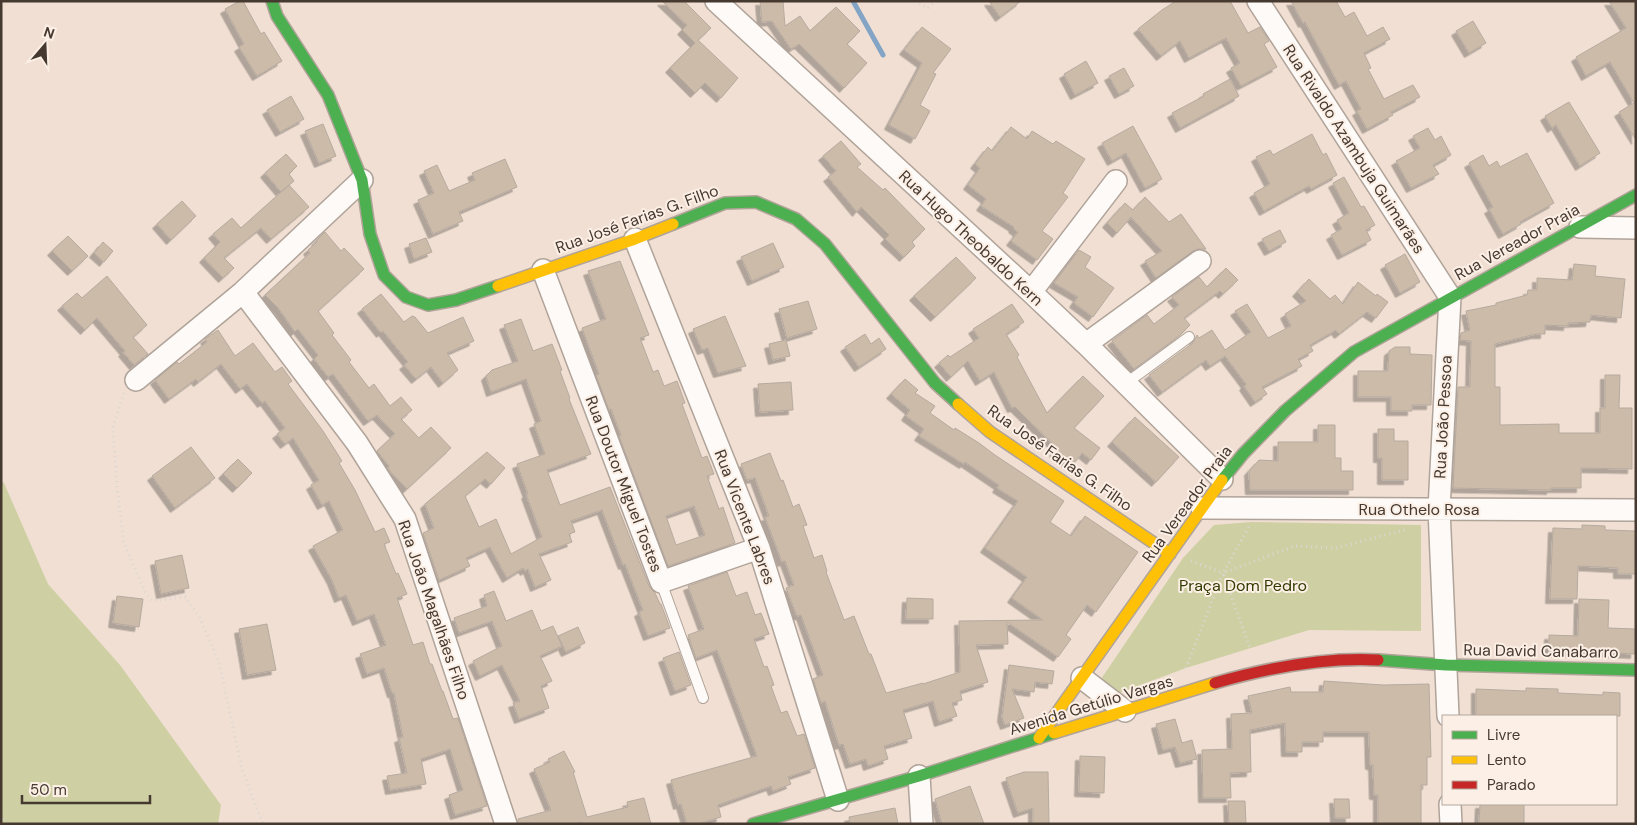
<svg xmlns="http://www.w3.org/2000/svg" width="1637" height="825" viewBox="0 0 1637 825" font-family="'DM Sans',sans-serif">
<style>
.green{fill:#ced0a3}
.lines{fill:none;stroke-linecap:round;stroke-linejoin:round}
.stream{stroke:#83a4c5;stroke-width:5}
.building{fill:#ccbba9;stroke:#b6aa9f;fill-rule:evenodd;filter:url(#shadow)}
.lane-casing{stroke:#b0a399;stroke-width:12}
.street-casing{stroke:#b0a399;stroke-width:24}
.fast-casing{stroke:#b0a399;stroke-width:14}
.slow-casing{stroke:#b0a399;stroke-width:14}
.jam-casing{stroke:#b0a399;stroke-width:14}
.path{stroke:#dcd7d4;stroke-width:3;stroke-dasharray:1 4;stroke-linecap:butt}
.lane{stroke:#fdfaf8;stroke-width:10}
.street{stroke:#fdfaf8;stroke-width:21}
.fast{stroke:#4caf50;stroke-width:11}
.slow{stroke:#ffc107;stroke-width:11}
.jam{stroke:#c62828;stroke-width:11}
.labels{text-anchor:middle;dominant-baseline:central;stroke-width:4;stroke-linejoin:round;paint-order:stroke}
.street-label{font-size:16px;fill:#463a30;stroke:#fcefe5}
.park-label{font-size:16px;fill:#323b00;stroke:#fcefe5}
</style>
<defs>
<filter id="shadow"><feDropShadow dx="-4.5" dy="4.5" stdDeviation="0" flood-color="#0004"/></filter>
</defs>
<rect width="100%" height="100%" fill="#f0dfd2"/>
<path class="green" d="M1,481L4,483L48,584L120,665L221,805L218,824H1Z
M1251,522L1421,525V631L1309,630L1186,668L1116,694L1099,682L1183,558L1214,525Z"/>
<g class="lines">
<path class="stream" d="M853,1L883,55"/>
</g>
<path class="building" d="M240,1H243L261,34L264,32L282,61L257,76L239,47L244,44L225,9Z
M662,1H684L711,28L698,40L738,78L721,98L705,83L695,93L670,68L695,43L682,30L687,25Z
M760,1H783L785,26L800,16L810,31L836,7L860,31L847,44L867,63L844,88L799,44L791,49L772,21L762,22Z
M989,1H1021L1000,17Z
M1176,1H1230L1248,33L1260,27L1269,41L1264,44L1277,67L1241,86L1231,68L1240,63L1226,38L1189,58L1180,41L1161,56L1138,29L1162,10Z
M1291,1H1336L1345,17L1354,12L1367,36L1383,27L1390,39L1364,53L1371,68L1368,69L1384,99L1413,85L1420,97L1391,112L1393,115L1367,129L1357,111L1361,109L1346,81L1339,85L1305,22L1303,23Z
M1609,1H1636V140L1619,112L1634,103L1610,62L1586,76L1576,57L1626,28Z
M1473,21L1486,43L1469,53L1456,31Z
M922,27L951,49L933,73L936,74L920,105L930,111L915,139L889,125L922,63L904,50Z
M1086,61L1098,83L1075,95L1064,74Z
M1124,68L1134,86L1119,94L1109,76Z
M1230,79L1239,96L1180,128L1172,113L1204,96L1203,94Z
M291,96L304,119L280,132L267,110Z
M1569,102L1600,153L1580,166L1556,125L1552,128L1545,116Z
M323,124L336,156L319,163L305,131Z
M1133,126L1162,179L1145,188L1126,153L1112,161L1102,143Z
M1011,127L1027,139L1032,131L1053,144L1056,141L1085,159L1063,193L1068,197L1042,231L1053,239L1037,260L1011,241L1018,232L1013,228L1014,227L981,206L986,199L968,185L980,168L975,164L988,147L992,151Z
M1428,128L1435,140L1441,136L1451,155L1433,165L1439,174L1411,188L1396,161L1420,148L1413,136Z
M1312,134L1323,155L1326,153L1337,175L1311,189L1309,186L1264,211L1254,193L1270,184L1256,157L1270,150L1273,155Z
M841,141L861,164L857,167L883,190L885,188L925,229L912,242L915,246L904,257L885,239L889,235L861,207L857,212L828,177L836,171L823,156Z
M1527,153L1554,203L1520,222L1521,224L1503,234L1489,209L1493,207L1469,163L1483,155L1489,166L1497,161L1500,167Z
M286,154L297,166L289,174L294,181L281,192L265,173Z
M505,159L517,187L459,212L463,221L433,234L418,200L434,193L424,171L437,165L449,191L475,180L472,173Z
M1344,177L1361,207L1364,206L1375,225L1366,230L1371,240L1342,255L1331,235L1342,229L1337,220L1349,213L1333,183Z
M289,185L309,207L271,239L261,228L224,258L234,268L223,278L204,258L220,242L213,234L232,218L241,228Z
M1145,197L1169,222L1181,214L1206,249H1198L1193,251L1156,278L1145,261L1162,251L1131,217L1117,233L1107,223L1125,203L1133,210Z
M182,201L196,216L171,240L157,224Z
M1280,230L1286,242L1269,251L1262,239Z
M325,232L341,251L344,248L364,269L318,311L334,333L332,335L351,360L349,362L369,388L374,384L390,406L401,397L412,410L401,419L419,438L431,427L451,448L407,489L389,470L388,468L389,466L377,451L395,434L377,415L368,421L333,374L328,377L314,359L318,355L298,329L295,332L279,309L265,295L310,253L308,250L317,242L316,241Z
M68,236L88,256L72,271L52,251Z
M426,238L432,252L414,259L409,244Z
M103,242L113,251L104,262L94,253Z
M773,243L784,267L752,281L741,257Z
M1079,250L1091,257L1085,267L1114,288L1093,317L1074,303L1078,297L1054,283Z
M1405,254L1420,282L1400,293L1385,265Z
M956,257L976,278L935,317L914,296Z
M620,261L649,335L640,338L653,372L658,370L664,386L677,381L685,403L682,404L702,458L707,456L714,474L707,476L719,509L723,507L735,543L668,566L619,436L621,435L611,409L609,410L596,375L599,374L582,328L606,319L588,271ZM694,506L705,535L676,545L666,516Z
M1574,264L1596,266L1595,276L1625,279L1621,318L1591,315L1590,322L1568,323V326L1545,325V334H1536L1495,344V387H1500V425L1559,424V433H1600V408H1605V375H1620L1619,408H1632V469L1581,468V488H1551V490L1453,488L1458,387H1470L1471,341L1460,340L1461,333L1470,330L1466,311L1496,305V303L1527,295L1528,290H1537V278L1572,280Z
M1226,268L1238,280L1223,294L1220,291L1184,318L1190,325L1179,336L1134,369L1112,341L1147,315L1154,324L1179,305L1172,297L1199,277L1207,287Z
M107,276L147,325L133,337L148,354L134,365L123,352L125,351L97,318L85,330L62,306L77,293L82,298Z
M1309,279L1330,299L1335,295L1343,304L1358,282L1376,296L1377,294L1388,302L1376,318L1367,312L1339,334L1336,330L1310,345L1313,351L1298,359L1302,366L1262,387L1267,394L1255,402L1244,386L1246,384L1225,356L1210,366L1206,360L1162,392L1149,375L1193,343L1197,335L1199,338L1212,330L1225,350L1251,332L1235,311L1247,304L1268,338L1291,326L1285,314L1306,301L1297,292Z
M381,294L404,322L412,316L415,317L428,333L463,317L474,341L447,353L458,370L443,383L431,367L416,379L404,365L408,362L383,331L381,333L362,309Z
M808,301L817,329L787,338L779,309Z
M1012,304L1024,322L1006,334L1019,355L1017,357L1047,413L1083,376L1104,396L1074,428L1100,448L1091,460L1082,453L1072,466L1054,452L1057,448L1015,407L1012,408L994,372L980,381L968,361L951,377L939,363L948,355L950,357L979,338L973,329Z
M725,316L746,366L718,373L708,348L702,350L693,329Z
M521,319L533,351L552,344L562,370L560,371L570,398L569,399L591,454L547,470L560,505L610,487L649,586L655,593L660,604H661L670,628L648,636L639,612L643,610L625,564L623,565L602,510L571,521L575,532L569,534L572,542L539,554L551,580L535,587L528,569L525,571L523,568L507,578L490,547L466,558L470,566L439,580L423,533L434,528L425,504L487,452L505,468L491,484L485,479L465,496L479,527L496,519L511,554L542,537L526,494H528L517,464L545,454L534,424L541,421L526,379L491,392L486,376L492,370L518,361L504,325Z
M218,330L235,356L253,343L275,372L282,367L292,381L288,384L323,431L342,461L339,463L355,490L375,532L384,528L390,542L384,544L396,574L398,573L407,594L397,598L413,645L423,642L430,664H432L442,691H443L453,719L458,718L487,806L455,815L449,795L463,790L450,749L421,759L426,784L390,790L387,776L407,773L399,738L403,737L394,693H392L384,668L367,674L360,654L386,645L374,614L357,621L346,595L339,598L332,580L313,546L343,530L329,501L322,505L311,485L319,480L293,438L285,444L277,434L285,428L265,401L262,403L247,384L240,389L221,364L198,382L196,379L169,399L155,380L177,362L179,364L207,342L205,339Z
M865,334L871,344L879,338L886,349L859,367L845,347Z
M786,340L790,356L773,360L769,344Z
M1395,347H1410V354L1432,355L1431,405H1412V411H1391V397H1358V371H1388L1389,351Z
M905,379L918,390L915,393L935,406L930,413L954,430L955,428L979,443L995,455L1064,501L1050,522L1071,536L1085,516L1138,552L1096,612L1087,605L1066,635L1071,639L1058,657L1007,622L1008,644L976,645L988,682L960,691L962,700L952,703L957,716L939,722L933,701L903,710L912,738L884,746L888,759L868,766L866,759L850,764L843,744L839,745L825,701L821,703L813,679L823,675L801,615L797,616L786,588L794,585L785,561L782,562L765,517L769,516L755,478L747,480L741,464L770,453L781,481L783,480L793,507L799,504L807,525L803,526L814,558L822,555L827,571L826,572L844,620L854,616L869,654H871L886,693L923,683V684L960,672L959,621L1043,620L1012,598L1027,577L985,548L1018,501L997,488L999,485L965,462L964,464L919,436L924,429L906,416L910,410L891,394Z
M791,382L793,410L760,412L758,384Z
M1135,417L1179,457L1156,482L1112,442Z
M1318,425H1335V458H1341V471H1353V490H1250L1249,471L1259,460L1278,461V442H1318Z
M1378,429H1394V441H1408V480H1382V458H1378Z
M191,447L215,478L175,508L152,476Z
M238,459L252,473L237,488L223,474Z
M1582,525L1605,526V530L1636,531V574H1618V568L1578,566L1577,599H1550L1553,528L1582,529Z
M182,555L189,588L161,594L155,561Z
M727,572L736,596L747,592L755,615L761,613L769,634L754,639L764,667L767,666L774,685L771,686L781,713L787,711L797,736L804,734L815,768L788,777L791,784L773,791L771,786L718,805L721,817L698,824H687L681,804L678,805L671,780L757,756L717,650L696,658L688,635L704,629L688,586Z
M494,591L506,621L532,610L541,631L553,626L562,646L540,656L552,681L541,686L549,708L519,719L513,703L520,701L502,665L480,676L473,661L502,646L492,621L459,633L454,618L487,606L484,595Z
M117,596L143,599L139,627L113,623Z
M907,598L933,599V619H906Z
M1579,599L1609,600L1608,628L1636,629L1635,654L1577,651V653L1549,652V635L1578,636Z
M267,624L276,670L247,675L239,629Z
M578,627L585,643L566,652L558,636Z
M679,652L691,685L675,691L663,658Z
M1009,665L1054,671L1052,684L1035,682L1034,692L1012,689L1024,718L1005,725L1002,717Z
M1324,681L1383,685L1429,684L1431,757H1427V785H1421V824H1378V795H1374L1373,765H1370L1369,732H1323V742H1302V752H1286L1285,723L1250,730L1251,772L1230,773L1231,798H1203L1202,750L1232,749L1231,714L1252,713L1248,696L1290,687L1291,692H1323Z
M1526,688L1558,689V693L1603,695V692L1620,693V716H1476V689L1526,691Z
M1175,719L1182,743L1192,740L1197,759L1180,763L1175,747L1163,750L1156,724Z
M564,751L575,772H573L587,817L628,807L627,802L644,798L651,824H581V822L575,824H518V819L551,810L534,769L550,762L548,759Z
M1080,756L1105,757L1104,793L1079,792Z
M1024,772H1048L1049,824H1033V808L1018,813L1006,778Z
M970,786L984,824H942L935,799Z
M1334,799H1349L1350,818H1335Z
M1228,801H1245L1246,824H1229Z
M1480,804H1524V824H1479Z
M895,808L898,824H850L849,817Z"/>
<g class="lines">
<g class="lane-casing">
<path id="lane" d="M1125,384L1189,337
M661,582L703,698"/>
</g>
<g class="street-casing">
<path id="street" d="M716,1L1031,292L1086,344L1222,479
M1258,1L1450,297L1439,509L1448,716
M1580,227L1636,228
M635,239L759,548L838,800
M543,270L661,582L759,548
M243,292L357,443L405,519L506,824
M1031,292L1116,181
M1086,344L1200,261
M136,380L243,292L362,180
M1202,508L1636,510
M1082,678L1125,711
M919,776L922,824
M1450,804L1451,824"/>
</g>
<g class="fast-casing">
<path id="fast" d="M272,1L277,16L328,95L362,180L370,234L384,275L406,297L428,305L456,300L498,286
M673,224L725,203L756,202L796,219L825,244L935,383L958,404
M1222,480L1243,454L1285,411L1354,352L1636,195
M1378,660L1446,665L1636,670
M753,824L919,776L1054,733"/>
</g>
<g class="slow-casing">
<path id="slow" d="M498,286L635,239L673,224
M958,404L990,432L1170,554
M1054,733L1215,683
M1039,738L1222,480"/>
</g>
<g class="jam-casing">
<path id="jam" d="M1215,683C1267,668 1323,657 1378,660"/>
</g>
<path class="path" d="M915,1L928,8L935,1
M124,393L113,427L117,487L124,543L144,590L152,601L185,597L199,616L219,662L242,770L263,824
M1249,527L1223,573L1250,648
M1191,561L1223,573
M1186,668L1223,573L1295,546L1336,548L1408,529
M1,814L5,824"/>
<use href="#lane" class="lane"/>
<use href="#street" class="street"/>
<use href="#fast" class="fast"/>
<use href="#slow" class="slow"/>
<use href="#jam" class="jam"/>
</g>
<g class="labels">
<g class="street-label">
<text transform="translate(1354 149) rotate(57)">Rua Rivaldo Azambuja Guimarães</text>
<text transform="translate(637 219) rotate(-20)">Rua José Farias G. Filho</text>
<text transform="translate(971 238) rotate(43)">Rua Hugo Theobaldo Kern</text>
<text transform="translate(1517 242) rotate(-29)">Rua Vereador Praia</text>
<text transform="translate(1443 417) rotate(-87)">Rua João Pessoa</text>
<text transform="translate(1060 458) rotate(35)">Rua José Farias G. Filho</text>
<text transform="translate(624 484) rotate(69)">Rua Doutor Miguel Tostes</text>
<text transform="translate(1187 504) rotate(-54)">Rua Vereador Praia</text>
<text x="1419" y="509">Rua Othelo Rosa</text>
<text transform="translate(745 517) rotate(69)">Rua Vicente Labres</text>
<text transform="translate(434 610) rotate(71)">Rua João Magalhães Filho</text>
<text transform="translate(1541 651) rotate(1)">Rua David Canabarro</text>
<text transform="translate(1091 705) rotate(-17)">Avenida Getúlio Vargas</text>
</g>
<g class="park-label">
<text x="1243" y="585">Praça Dom Pedro</text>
</g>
</g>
<rect width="1637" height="825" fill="none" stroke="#463a30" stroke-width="5"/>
<rect x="1442" y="715" width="175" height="90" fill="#fcefe5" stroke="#b3a79d"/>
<rect x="1452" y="731" width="25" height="8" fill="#4caf50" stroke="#b3a79d"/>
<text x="1487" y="740" font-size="15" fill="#463a30">Livre</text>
<rect x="1452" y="756" width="25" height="8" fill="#ffc107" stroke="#b3a79d"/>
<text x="1487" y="765" font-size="15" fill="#463a30">Lento</text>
<rect x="1452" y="781" width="25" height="8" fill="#c62828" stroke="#b3a79d"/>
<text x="1487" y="790" font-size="15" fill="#463a30">Parado</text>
<g transform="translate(45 45) rotate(19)" stroke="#fcefe5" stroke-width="4" paint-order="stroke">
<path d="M0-4L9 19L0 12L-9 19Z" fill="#463a30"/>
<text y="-8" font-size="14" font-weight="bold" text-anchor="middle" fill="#463a30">N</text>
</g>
<path d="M22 795v8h128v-8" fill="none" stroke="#463a30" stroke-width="2.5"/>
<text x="30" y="795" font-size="15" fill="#463a30" stroke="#fcefe5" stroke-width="4" paint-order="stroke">50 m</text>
</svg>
